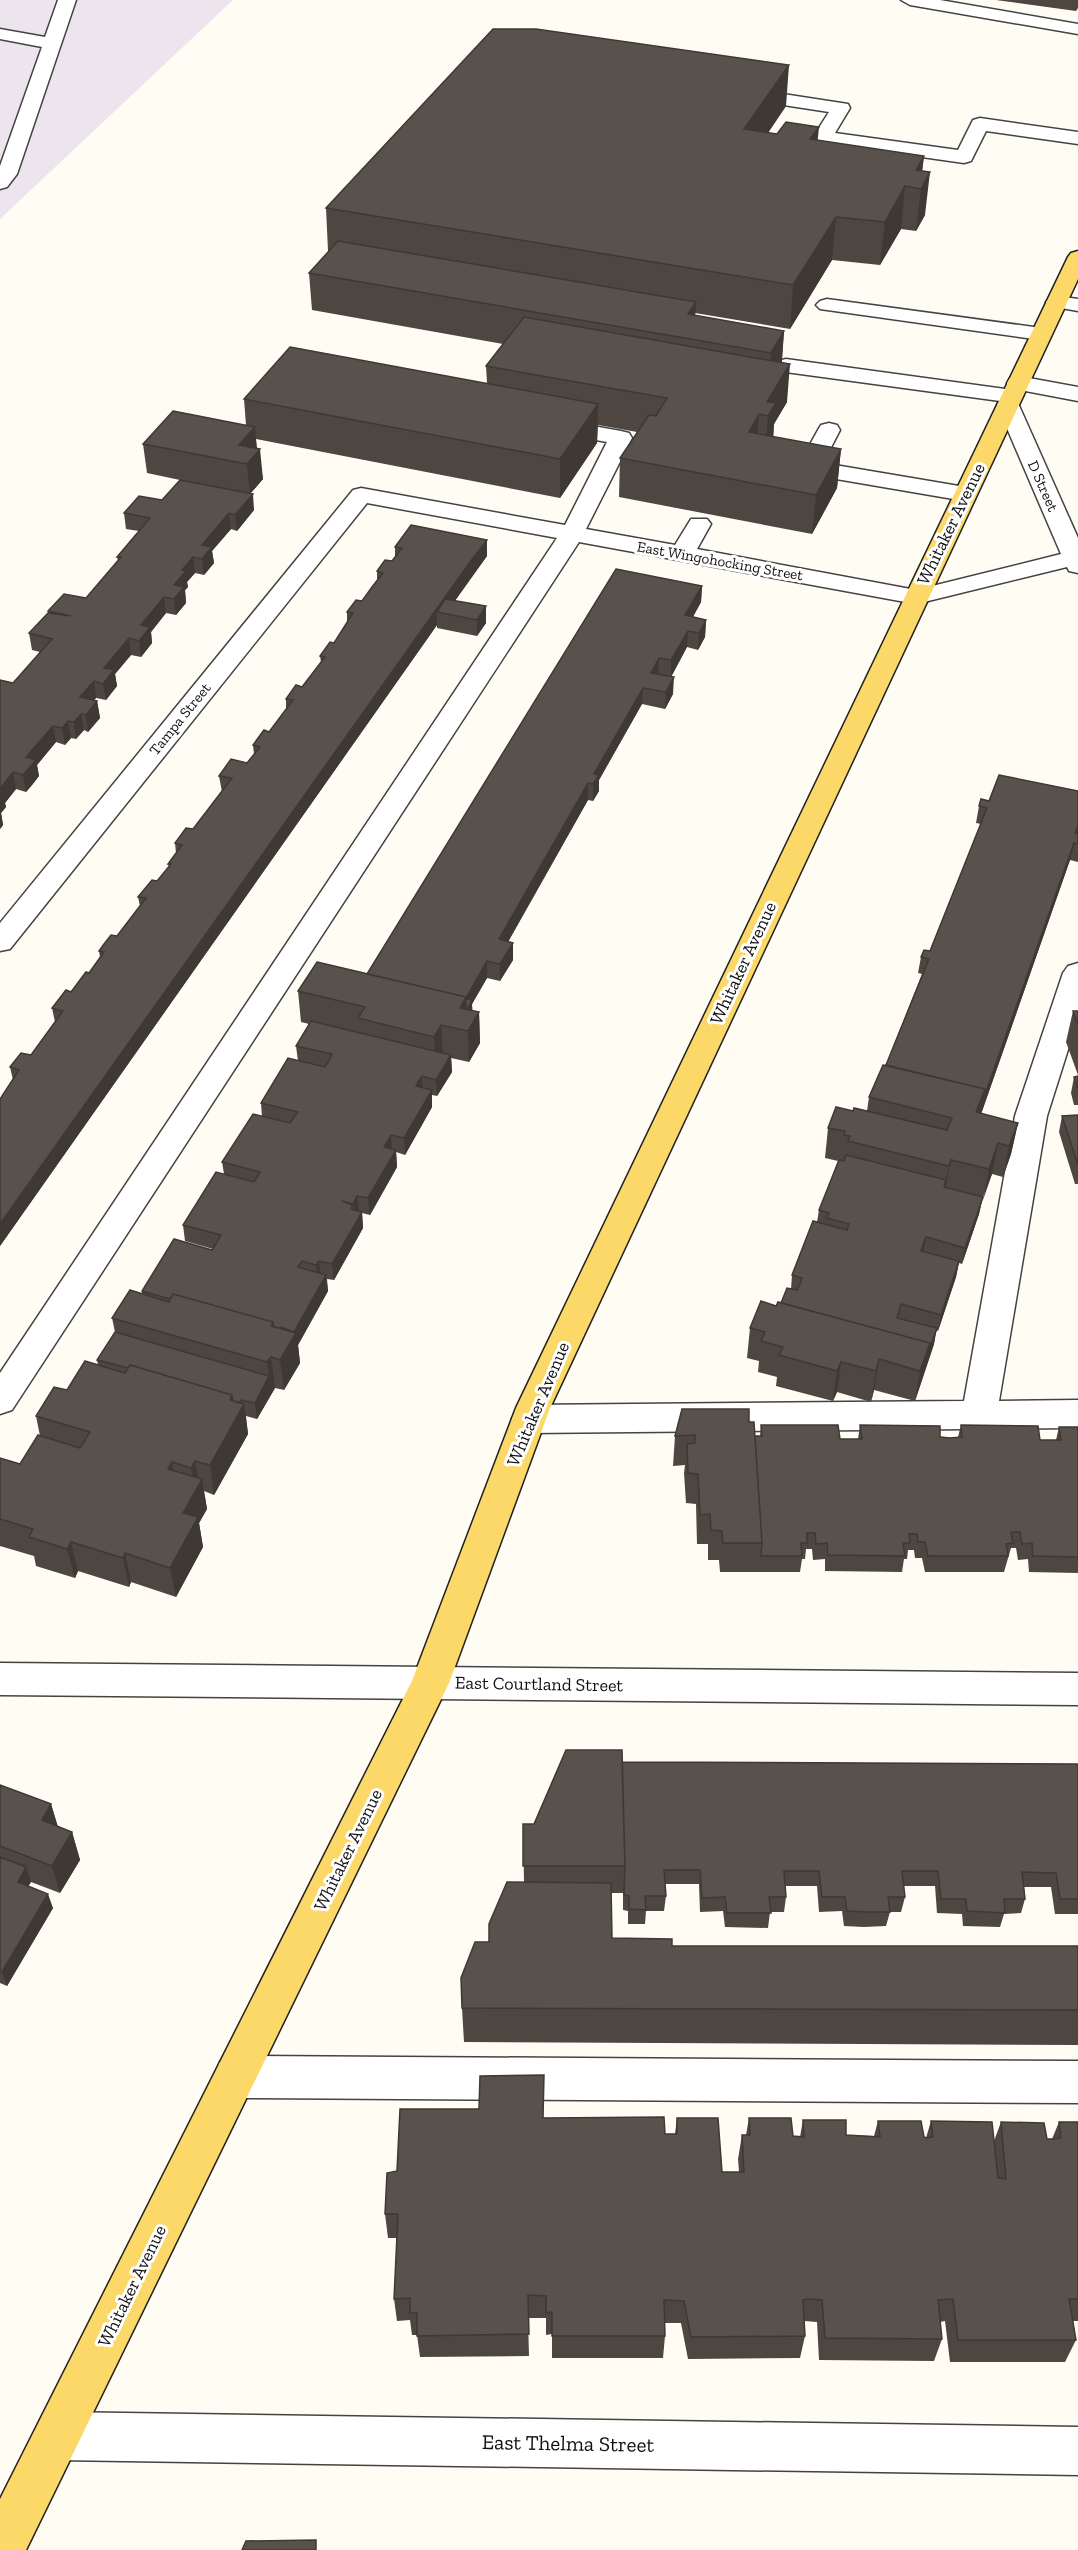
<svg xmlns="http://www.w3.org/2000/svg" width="1078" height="2550" viewBox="0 0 1078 2550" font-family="'Zilla Slab',serif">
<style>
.industrial{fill:#ede5ee}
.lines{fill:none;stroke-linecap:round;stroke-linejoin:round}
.minor-casing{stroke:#434343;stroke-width:3}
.major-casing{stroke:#212121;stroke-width:3}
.minor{fill:#fff;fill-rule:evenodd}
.major{fill:#fbd867;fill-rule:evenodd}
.wall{fill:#4d4641}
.shaded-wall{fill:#3e3935}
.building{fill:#59514c;stroke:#3e3935;stroke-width:1.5}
.labels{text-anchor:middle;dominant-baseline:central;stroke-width:6;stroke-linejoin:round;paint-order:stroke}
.far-street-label{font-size:15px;fill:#101010;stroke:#fff}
.street-label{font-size:18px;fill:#101010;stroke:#fff}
.near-street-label{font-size:21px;fill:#101010;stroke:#fff}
</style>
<rect width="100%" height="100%" fill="#fffdf3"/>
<path class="industrial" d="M0,0H233L0,219Z"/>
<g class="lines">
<g class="minor-casing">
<path id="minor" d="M58,0H76L17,174L7,187L0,189V166L42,47L0,39V29L45,37Z
M901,0H940L1078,24V34L910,5Z
M744,88L848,104L850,108L835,133L958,150L973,120L980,118L1078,132V144L986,131L971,161L964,163L823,143L813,137L829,112L737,98L735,94Z
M1057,296L1078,299V311L1050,306L1046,302L1050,298Z
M827,299L1041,328L1049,329L1052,334L1049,339L1041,340L820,309L816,305L820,301Z
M786,359L1020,391L1023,396L1017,401L1078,538V573L1069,571L1067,567L916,604L579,542L12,1410L0,1414V1373L557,538L367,503L10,949L0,951V923L353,490L361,488L565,525L607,442L545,431L542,426L545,421L553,419L621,431L629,433L632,438L586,529L675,545L691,519H707L711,524L697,549L916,590L1061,554L997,405L1000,401L778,371L775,366L778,361Z
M1018,376L1078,387V401L1010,388L1007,383L1010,378Z
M829,423L837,425L840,430L823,463L965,487L973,489L977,494L973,499L965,501L801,473L797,468L818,430L821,425Z
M1078,963V1018L1047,1116L999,1401L1078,1400V1428L529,1433L517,1429L512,1419L517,1409L529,1405L964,1401L1015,1116L1063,973L1068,966Z
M0,1663L1078,1673V1705L0,1695Z
M235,2056L1078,2061V2103L235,2098L220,2092L214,2077L220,2062Z
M58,2412L1078,2427V2475L58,2460L41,2453L34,2436L41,2419Z"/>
</g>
<g class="major-casing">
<path id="major" d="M1078,251V279L550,1408L449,1683L26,2550H0V2499L412,1681L516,1408L1068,257L1071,253Z"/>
</g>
<use href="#minor" class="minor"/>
<use href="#major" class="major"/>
</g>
<path class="wall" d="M996,0H1078V8L1076,11Z
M786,106L768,133L924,156L922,171L925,215L916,231L901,229L880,265L832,260L790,329L695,313V316L784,331L782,362L787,402L774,424L773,437L841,449L837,488L812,534L619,497L620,458L637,432L598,425L597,443L560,498L256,439L257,449L263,479L250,494L254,510L237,531L231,529L212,551L214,563L204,575L195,573L187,582L188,587L185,590L186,603L176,615L166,613L151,632L152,643L141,657L131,655L115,674L117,686L106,700L96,698L94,700L97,701L100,718L88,732L84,730L76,739L71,738L65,745L56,742L37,765L39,776L33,784L26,792L16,789L5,803L6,807L1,813L3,825L0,829V680L13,683L40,652L32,650L29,633L48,613V611L86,598L118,561L117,557L139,531L126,529L124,513L162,500L180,480L147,473L143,444L246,425L244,399L487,383L486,366L503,344L312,310L309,273L329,251H328L326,208Z
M395,547L487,556L455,601L486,606V623L477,636L437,628V625L0,1246V1099L13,1080L10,1067L31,1055L55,1022L52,1008L71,992L89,973L100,957L99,951L117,936L140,906L138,897L157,881L169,867L168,864L176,853L175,843L193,829L222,792L219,776L247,763L254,754L253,745L269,732L286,709V699L302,687L321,662L320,656L334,643L347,623V612L362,601L377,581V571L392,561L395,557Z
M702,586L701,602L693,617L706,620L705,637L698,650L687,647L671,677L673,694L665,709L642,704L599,780V791L593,801L588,800L508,942L513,943V960L500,981L487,978L472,1004V1011L479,1012L480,1043L469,1062L451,1058L452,1072L437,1096L432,1095V1107L405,1155L396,1152L397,1167L370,1215L362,1213L363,1228L334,1280L327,1279L328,1291L298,1345L300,1363L284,1390L275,1388L257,1419L246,1416L248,1434L214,1495L204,1491L207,1509L199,1523L203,1547L176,1597L131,1582L129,1587L78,1571L75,1578L36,1566L34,1556L0,1546V1458L20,1464L40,1436L36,1416L98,1365L97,1360L115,1332L112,1318L142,1294V1291L213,1249L185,1241L183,1225L224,1174L222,1162L262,1117L261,1103L298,1061L296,1046L309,1024L301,1022L298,991L367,974Z
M1078,791V862L1070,860L981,1114L1018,1123L1011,1154L1003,1177L992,1174L982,1200L979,1214L962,1264L959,1263L956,1277L938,1331L936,1330L934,1344L915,1401L874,1390L871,1402L837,1392L833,1401L776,1386L777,1377L758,1372L759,1361L747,1358L750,1328L776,1306L781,1303L791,1289L792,1275L817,1222L819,1210L838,1161L825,1158L828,1128L853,1111H867L869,1097L886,1065L922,974L918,973L921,957L930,951L981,824L976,823L979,806L989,801Z
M1073,1011H1078V1075L1066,1042Z
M1078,1076V1105H1074L1071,1093L1074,1077Z
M1078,1115V1184H1075L1059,1132L1062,1116Z
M749,1422L755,1436H760L761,1425L840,1439H858L860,1425L950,1438L958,1437L961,1425L1040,1440H1056L1059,1427H1078V1573L1029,1572L1028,1559L1018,1560L1016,1548H1011L1004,1572H925L922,1558H915L914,1550H908L907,1559H904L902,1572L825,1571V1559L813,1560L812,1549H806L805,1559H802L800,1572H720L719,1560H708V1544H697L696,1504L686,1503L684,1473L685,1465L673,1466L675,1436Z
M622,1762L1078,1764V1914H1055L1051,1887H1024L1025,1899L1021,1913L1004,1914L1000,1927L963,1926L962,1914L937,1913L935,1886H903L905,1897L901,1912H890L886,1926L864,1927L844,1926L842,1911L819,1912L817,1886H785L786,1897L784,1912H770L768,1928L725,1927L723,1911L700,1912L699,1884H665L666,1896L664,1911H646L645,1924H628V1911L623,1910V1893H611L612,1938L672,1946H1078V2045L464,2042L462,2008L489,1942L524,1882L523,1824H534Z
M0,1785L51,1804L58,1827L72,1832L80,1860L60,1893L31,1882L28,1886L53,1908L7,1986L0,1983Z
M543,2118L665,2134H675L677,2118L722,2172H739L738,2159L742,2135H746L749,2118L793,2136L800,2137L803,2120L846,2135L874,2136L878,2121L926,2138L931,2121L994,2141L1001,2122L1047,2139H1052L1059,2122H1078V2321H1073L1076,2340L1065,2362H950L945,2321L940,2322L942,2339L934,2361L819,2360L817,2322L804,2321L805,2336L800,2358L688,2359L681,2323H665V2336L663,2358H552V2334L546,2335V2318H528L529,2356L420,2357L417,2335H412L410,2320L397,2321L394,2299L397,2238H388L385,2214L397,2171Z"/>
<path class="shaded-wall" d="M789,65L786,106L742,171L744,129Z
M819,127L815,168L810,139Z
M924,156L920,188L916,170Z
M930,172L925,215L916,231L921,189Z
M905,186L901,229L880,265L885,222Z
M836,217L832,260L790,329L793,285Z
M696,302L694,339L688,314Z
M784,331L781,369L768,391L771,353Z
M790,364L787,402L774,424L773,442L765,455L768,416L767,402Z
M598,404L597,443L560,498V459Z
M759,414L756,453L749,432Z
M255,427L257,453L260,449L263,479L250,494L247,464L239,445Z
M841,449L837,488L812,534L816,495Z
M253,494L254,510L237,531L235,515Z
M229,513L231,529L212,551L214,563L204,575L202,559V545Z
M487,540V556L471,578L445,614L437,612V625L0,1246V1224L470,562Z
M193,557L195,573L187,582L188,587L185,590L186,603L176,615L174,599V585L182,570Z
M702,586L701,602L685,631V615Z
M164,597L166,613L151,632L152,643L141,657L139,641L141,625Z
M486,606V623L477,636V620Z
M706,620L705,637L698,650L699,633Z
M688,631L687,647L671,677V660Z
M129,638L131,655L115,674L117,686L106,700L103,684L104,668Z
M659,658L658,674L651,673Z
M674,677L673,694L665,709L666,692Z
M94,681L96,698L83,714L80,697Z
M643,688L642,704L599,780V791L593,801L594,774Z
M97,701L100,718L88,732L86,715Z
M81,714L84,730L76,739L74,722Z
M68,721L71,738L65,745L62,728Z
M53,726L56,742L37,765L39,776L26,792L23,775L26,757Z
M13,772L16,789L5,803L6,807L1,813L3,825L0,829V789Z
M588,783V800L500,956L499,939Z
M1078,826V833L1074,843L1070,860L979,1120L976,1112Z
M513,943V960L500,981V964Z
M487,961V978L472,1004L473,1017L460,1008Z
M479,1012L480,1043L469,1062L468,1031Z
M441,1025L443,1056L436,1067L434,1037Z
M451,1055L452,1072L437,1096L436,1080Z
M422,1076L423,1093L416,1086Z
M432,1090V1107L405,1155L404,1138Z
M1018,1123L1011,1154L1003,1177L1009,1146Z
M391,1135L392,1151L384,1147Z
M998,1143L992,1174L983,1200L989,1169Z
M396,1150L397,1167L370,1215L368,1198Z
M951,1160L945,1191L944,1187Z
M357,1196L359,1212L355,1220L353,1204Z
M983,1197L979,1214L962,1264L965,1248Z
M362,1212L363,1228L334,1280L332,1264Z
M926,1237L923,1254L921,1251Z
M319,1261L321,1277L318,1282L316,1265Z
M959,1261L956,1277L938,1331L941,1315Z
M326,1275L328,1291L298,1345L300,1363L284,1390L280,1360L294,1332Z
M937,1328L934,1344L915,1401L920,1371L930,1343Z
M271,1357L275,1388L257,1419L255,1403L269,1376L267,1362Z
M879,1359L874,1390L871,1402L876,1371Z
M841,1362L837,1392L833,1401L837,1371Z
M232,1395L238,1405L241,1400L242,1407L244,1404L248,1434L214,1495L210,1465Z
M195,1461L199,1483L202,1479L207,1509L199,1523L203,1547L176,1597L170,1568L183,1513L195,1491L191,1468Z
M172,1462L177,1492L168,1469Z
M71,1542L78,1571L75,1578L67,1549Z
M125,1553L131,1582L129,1587L123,1558Z
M51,1804L59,1831L42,1820Z
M72,1832L80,1860L60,1893L52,1866Z
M26,1867L31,1882L22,1897L18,1882Z
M48,1894L53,1908L7,1986L2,1972Z"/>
<path class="building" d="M493,29H536L789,65L744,129L777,134L786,122L819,127L810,139L924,156L916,170L930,172L921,189L905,186L885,222L836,217L793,285L326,208Z
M338,241L696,302L688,314L784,331L771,353L309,273Z
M524,317L790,364L767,402L776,403L768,416L759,414L749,432L841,449L816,495L620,458L649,415L656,416L667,398L486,366Z
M290,347L598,404L560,459L244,399Z
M173,411L255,427L239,445L260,449L247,464L143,444Z
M180,480L253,494L235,515L229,513L202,545L212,547L202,559L193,557L182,570L186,571L174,585L184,587L174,599L164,597L141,625L150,627L139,641L129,638L104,668L114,670L103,684L94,681L80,697L97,701L86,715L81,714L74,722L68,721L62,728L53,726L26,757L36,760L30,767L23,775L13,772L0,789V680L13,683L52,639L29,633L48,613L71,616L48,611L64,594L86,598L121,557H117L150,518L124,513L139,496L162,500Z
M411,525L487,540L470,562L0,1224V1099L19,1070L10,1067L21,1053L31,1055L63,1011L52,1008L66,990L71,992L86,972L89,973L104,952L99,951L104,944L111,935L117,936L146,898L138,897L152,880L157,881L171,864H168L182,845L175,843L186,828L193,829L232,778L219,776L231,759L247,763L260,747L253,745L264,730L269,732L293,700L286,699L296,685L302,687L325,657L320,656L330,642L334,643L353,613L347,612L356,600L362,601L372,587L383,573L377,571L385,560L392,561L402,548L395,547Z
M616,569L702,586L685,615L706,620L699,633L688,631L671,660L659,658L651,673L674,677L666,692L643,688L594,774L599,775L593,784L588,783L499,939L513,943L500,964L487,961L466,998V997L367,974Z
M445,599L486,606L477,620L437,612Z
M999,775L1078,791V826L1075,833L1078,834V844L1074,843L982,1103L985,1089L886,1065L929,959L921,957L924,950L930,951L987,808L979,806L981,799L989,801Z
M317,962L466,997L460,1008L479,1012L468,1031L441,1025L434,1037L358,1018L365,1007L298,991Z
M466,999L472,1000L467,1009H466Z
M1073,1011H1078V1025Z
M311,1021L451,1055L436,1080L422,1076L418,1082L416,1086L432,1090L404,1138L391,1135L384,1147L396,1150L368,1198L357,1196L353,1204L342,1201L352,1205L351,1209L362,1212L332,1264L319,1261L316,1265L302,1261L298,1267L326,1275L294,1332L281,1327L280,1328L274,1327L273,1322L173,1294L170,1299L142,1291L174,1239L212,1250L217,1242L221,1235L183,1225L216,1172L254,1182L256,1179L260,1172L222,1162L253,1114L290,1123L298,1112L261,1103L288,1058L325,1067L329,1061L332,1054L296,1046Z
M883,1065L985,1089L976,1112L1018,1123L1009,1146L998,1143L989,1169L951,1160L949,1166L848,1141L850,1136L844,1135L845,1131L828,1128L836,1107L853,1111L854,1108L947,1130L952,1118L869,1097Z
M1078,1076V1089L1074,1077Z
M1078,1115V1165L1062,1116Z
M846,1155L946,1180L944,1187L983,1197L965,1248L926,1237L921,1251L959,1261L941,1315L901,1304L897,1318L937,1328L927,1356L930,1343L781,1303L787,1288L797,1290L800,1284L802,1278L792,1275L813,1221L847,1230L849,1224L827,1218L829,1213L819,1210L839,1160L844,1161Z
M130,1290L169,1302L173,1294L273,1322L271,1326L296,1333L280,1360L271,1357L267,1362L112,1318Z
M761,1301L776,1306L778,1302L930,1343L920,1371L879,1359L876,1371L841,1362L837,1371L779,1355L783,1347L761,1341L765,1332L750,1328Z
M115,1332L269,1376L255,1403L241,1400L239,1403L233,1401L232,1395L130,1365L128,1368L97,1360Z
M85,1361L125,1373L130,1365L232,1395L230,1400L244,1404L210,1465L195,1461L191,1468L172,1462L168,1469L202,1479L183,1513L198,1517L170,1568L125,1553L123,1558L71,1542L67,1549L29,1537L33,1529L0,1519V1458L20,1464L38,1435L80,1448L90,1432L36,1416L54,1387L67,1390Z
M682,1409H749V1422H754L762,1543H723L722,1531L711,1530L710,1514L700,1515L698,1474L688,1473L687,1444L695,1443V1435L675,1436Z
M761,1425H838L840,1439H862L860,1425L940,1426V1437L950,1438L962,1437L961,1425L1038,1426L1040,1440H1061L1059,1427H1078V1557L1033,1556L1032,1543L1022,1544L1020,1532H1011L1013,1543L1006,1544L1008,1556H928L925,1542H918L917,1534H909L910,1543H903L905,1556L828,1555L827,1543L816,1544L815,1533H807V1543H801L802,1556H761L762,1543L755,1436H762Z
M566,1750H622L625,1866H523V1824H534Z
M622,1762L1078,1764V1899H1060L1056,1873L1022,1872L1025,1899H1004L1005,1913L967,1911L966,1899H941L938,1871H902L905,1897H888L890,1912H867L847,1911L845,1897H822L819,1871H784L786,1897H769L771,1913H727L725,1897L702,1898L700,1870H664L666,1896H645L646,1910L629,1909V1896L624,1895L625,1866Z
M0,1785L51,1804L42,1820L72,1832L52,1866L0,1846Z
M0,1857L26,1867L18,1882L48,1894L2,1972L0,1971Z
M507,1882L611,1883L612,1938L672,1939V1946H1078V2010L462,2008L461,1978L475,1942H489V1924Z
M544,2075L543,2118L664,2117L665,2134H677V2118H718L722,2172H744L742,2135H750L749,2118H791L793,2136L804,2137L803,2120H846V2135L880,2137L878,2121H921L924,2137L927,2138L933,2137L931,2121L992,2122L998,2178L1006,2179L1001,2122L1044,2123L1047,2139H1055L1061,2138L1059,2122H1078V2299H1069L1076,2340H958L953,2299L938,2300L942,2339L825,2338L822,2300L809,2299L803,2300L805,2336L691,2337L684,2301L664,2300L665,2336H552V2312L546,2313V2296L528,2295L529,2334L417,2336V2313H410V2298L394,2299L398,2214H385L387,2173L397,2171L400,2109H479L480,2076Z
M316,2540V2550H242L246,2541Z"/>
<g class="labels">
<g class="far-street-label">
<text transform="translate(1043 486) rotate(66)">D Street</text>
<text transform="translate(720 561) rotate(10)">East Wingohocking Street</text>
<text transform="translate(180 719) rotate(-51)">Tampa Street</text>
</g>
<g class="street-label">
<text transform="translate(951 524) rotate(-64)">Whitaker Avenue</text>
<text transform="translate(743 963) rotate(-65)">Whitaker Avenue</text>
<text transform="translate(538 1404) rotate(-67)">Whitaker Avenue</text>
<text transform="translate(539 1684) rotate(1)">East Courtland Street</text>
<text transform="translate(348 1850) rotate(-64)">Whitaker Avenue</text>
<text transform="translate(132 2286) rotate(-64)">Whitaker Avenue</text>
</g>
<g class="near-street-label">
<text transform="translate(568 2443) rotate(1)">East Thelma Street</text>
</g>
</g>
</svg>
